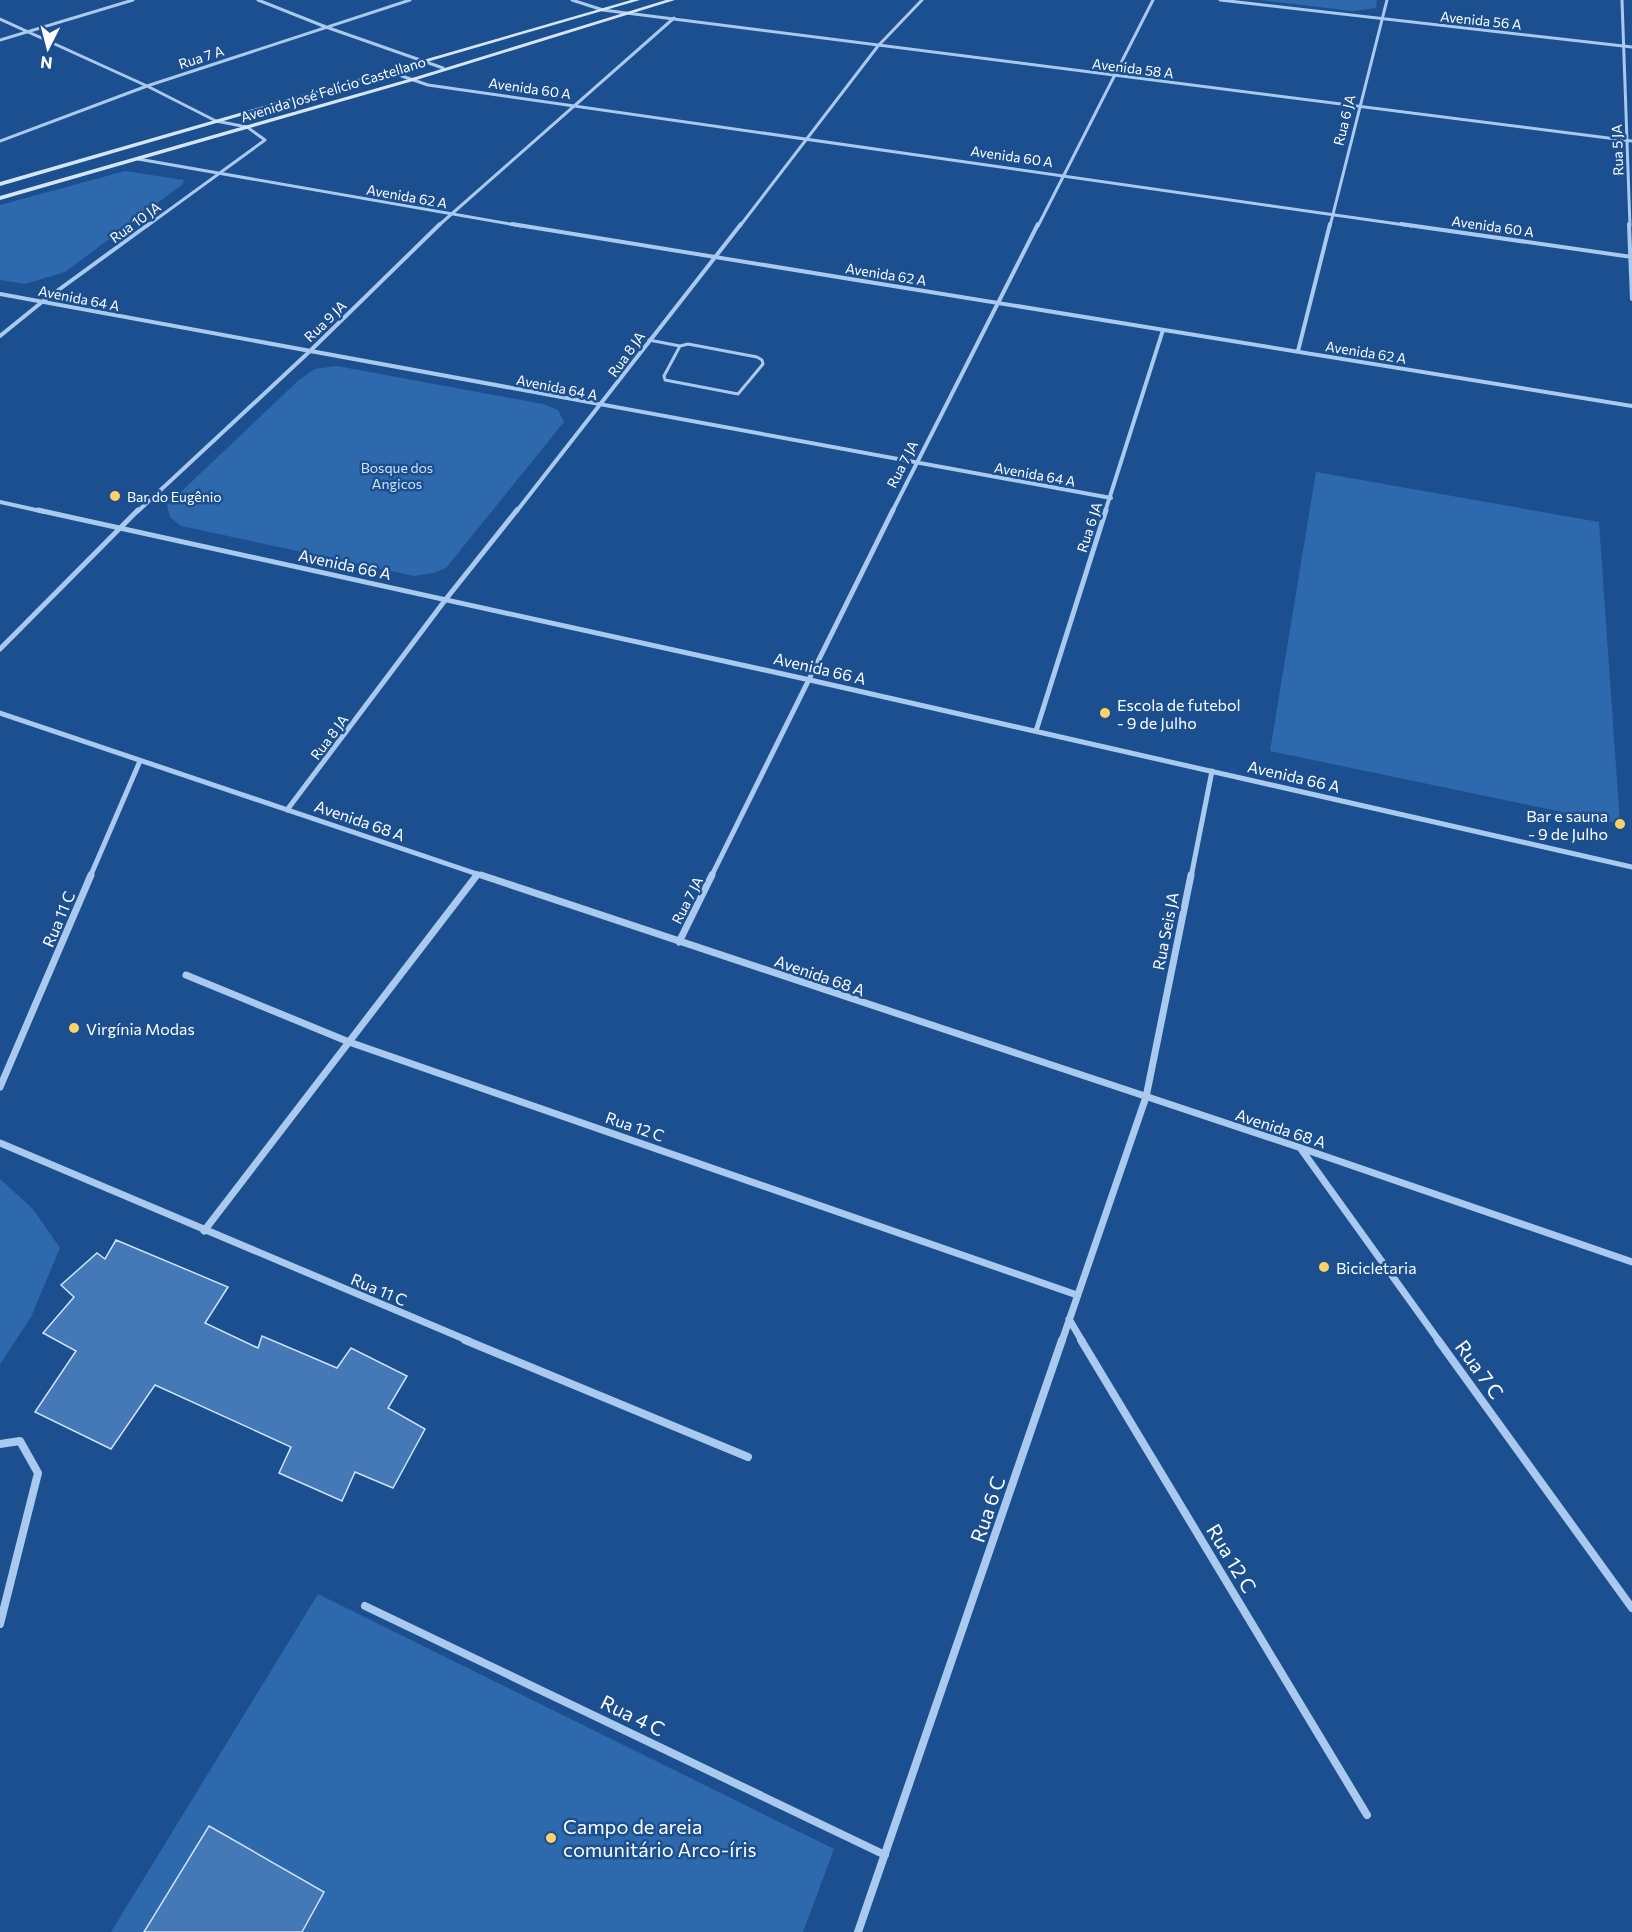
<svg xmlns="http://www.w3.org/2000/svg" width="1632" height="1932" viewBox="0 0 1632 1932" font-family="Commissioner,sans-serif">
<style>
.green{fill:#2e69ad}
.building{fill:#4478b7;stroke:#cfe3fa;stroke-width:1.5}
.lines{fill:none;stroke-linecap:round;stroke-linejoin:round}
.lane{stroke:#a9c9ee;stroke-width:3}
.street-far4{stroke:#a9c9ee;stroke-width:3}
.street-far3{stroke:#a9c9ee;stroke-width:4}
.street-far2{stroke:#a9c9ee;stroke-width:5}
.street-far1{stroke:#a9c9ee;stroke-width:7}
.street{stroke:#a9c9ee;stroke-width:8}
.secondary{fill:#d6e6fa;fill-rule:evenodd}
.poi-dot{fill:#ffd166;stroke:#1b4f8f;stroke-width:2}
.labels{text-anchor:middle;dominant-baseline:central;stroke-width:5;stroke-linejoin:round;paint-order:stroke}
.far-street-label{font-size:14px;fill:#fff;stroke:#1b4f8f}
.far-park-label{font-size:14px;fill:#cfe3fa;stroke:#1b4f8f}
.far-poi-label{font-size:14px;fill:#fff;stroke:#1b4f8f;text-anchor:start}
.street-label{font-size:16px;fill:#fff;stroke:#1b4f8f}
.poi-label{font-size:16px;fill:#fff;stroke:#1b4f8f;text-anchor:start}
.near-street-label{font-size:20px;fill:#fff;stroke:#1b4f8f}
.near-poi-label{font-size:20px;fill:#fff;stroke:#1b4f8f;text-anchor:start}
</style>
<rect width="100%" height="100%" fill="#1b4f8f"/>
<path class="green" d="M1259,0H1377L1376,8L1352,11Z
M125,171L184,180L183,184L65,272L25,284L0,280V205Z
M337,366L543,404L558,410L564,422L446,568L433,573L414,576L181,526L170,517L167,505L300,379L315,369Z
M1316,472L1599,522L1620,824L1270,751Z
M0,1179L33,1209L60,1248L31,1317L0,1364Z
M318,1594L834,1849L803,1932H111Z"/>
<path class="building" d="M116,1240L228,1287L205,1323L258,1348L262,1336L337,1368L351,1348L407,1376L388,1408L425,1429L393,1488L355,1472L342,1501L279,1473L291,1447L155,1385L111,1449L35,1412L76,1351L43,1333L74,1297L61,1285L97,1253L105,1259Z
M209,1826L324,1892L302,1932H144Z"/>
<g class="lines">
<path class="lane" d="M649,340L680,346
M688,344L757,357L762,360L763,364L738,394L665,380L664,376L680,346Z"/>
<path class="street-far4" d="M258,0L326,27L443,68
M572,0L603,10L1632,141
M1220,0L1632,47
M1622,0L1630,226
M0,19L147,86L216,121L247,127L265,140L147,226
M0,40L133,0
M390,72L428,85L1412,226
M0,141L147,86L410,0
M138,159L521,226
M438,226L674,18
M740,226L878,46L922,0
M1038,226L1153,0
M1330,226L1387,0"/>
<path class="street-far3" d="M512,224L1632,406
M1401,224L1632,257
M1629,224L1632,299
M0,294L1111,498
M0,336L42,302L149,224
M1298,351L1330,224
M0,502L45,512
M137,512L309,352L440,224
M516,512L741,224
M892,512L1038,224
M1105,512L1163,330"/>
<path class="street-far2" d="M38,510L810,680L1632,867
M0,649L138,510
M0,713L486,877
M1036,731L1106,510
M287,810L446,599L517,510
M90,877L140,761
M476,877L478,874
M711,877L893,510
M1191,877L1212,771"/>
<path class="street-far1" d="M481,875L1301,1148L1632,1262
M679,942L712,875
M186,975L349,1042L1077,1295
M0,1087L91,875
M0,1143L469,1341
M1301,1149L1439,1341
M204,1231L477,875
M1069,1319L1082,1341
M1062,1341L1146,1097L1191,875"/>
<path class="street" d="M465,1340L748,1457
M1081,1340L1367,1815
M1438,1340L1632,1608
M0,1444L20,1441L38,1473L0,1624
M365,1606L885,1855
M858,1932L1062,1340"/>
<path class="secondary" d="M631,0H640L0,186V182Z
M666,0H675L413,81L0,200V196L409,79Z"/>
</g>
<g class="poi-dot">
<circle cx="115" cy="496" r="6"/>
<circle cx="1105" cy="713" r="6"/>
<circle cx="1620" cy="824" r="6"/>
<circle cx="74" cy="1028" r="6"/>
<circle cx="1324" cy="1267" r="6"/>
<circle cx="551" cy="1838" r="6"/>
</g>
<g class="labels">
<g class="far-street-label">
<text transform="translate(1481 20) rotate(6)">Avenida 56 A</text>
<text transform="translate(201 57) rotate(-18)">Rua 7 A</text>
<text transform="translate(1133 68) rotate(7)">Avenida 58 A</text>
<text transform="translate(530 88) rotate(8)">Avenida 60 A</text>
<text transform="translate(333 89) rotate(-17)">Avenida José Felício Castellano</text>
<text transform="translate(1344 120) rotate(-76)">Rua 6 JA</text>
<text transform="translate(1617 150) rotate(-92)">Rua 5 JA</text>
<text transform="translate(1012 156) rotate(8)">Avenida 60 A</text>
<text transform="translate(407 196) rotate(10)">Avenida 62 A</text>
<text transform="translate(135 222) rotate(-36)">Rua 10 JA</text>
<text transform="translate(1493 226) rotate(8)">Avenida 60 A</text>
<text transform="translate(886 274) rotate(9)">Avenida 62 A</text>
<text transform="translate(79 298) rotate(11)">Avenida 64 A</text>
<text transform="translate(325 321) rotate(-44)">Rua 9 JA</text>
<text transform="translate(1366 352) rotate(9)">Avenida 62 A</text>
<text transform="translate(626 354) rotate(-54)">Rua 8 JA</text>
<text transform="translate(557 387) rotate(11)">Avenida 64 A</text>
<text transform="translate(902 464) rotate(-63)">Rua 7 JA</text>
<text transform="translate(1035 474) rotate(10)">Avenida 64 A</text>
<text transform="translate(1089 527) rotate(-72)">Rua 6 JA</text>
<text transform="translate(329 737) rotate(-53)">Rua 8 JA</text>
<text transform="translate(687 900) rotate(-63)">Rua 7 JA</text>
</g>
<g class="far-park-label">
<text x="397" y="467">Bosque dos<tspan x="397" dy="16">Angicos</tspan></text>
</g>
<g class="far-poi-label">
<text x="127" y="496">Bar do Eugênio</text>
</g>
<g class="street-label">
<text transform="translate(345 564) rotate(12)">Avenida 66 A</text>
<text transform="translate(820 668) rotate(13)">Avenida 66 A</text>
<text transform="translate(1294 776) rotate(13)">Avenida 66 A</text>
<text transform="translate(360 820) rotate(19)">Avenida 68 A</text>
<text transform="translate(58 919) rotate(-67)">Rua 11 C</text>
<text transform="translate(1165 931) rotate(-79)">Rua Seis JA</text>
<text transform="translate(820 975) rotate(19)">Avenida 68 A</text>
<text transform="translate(635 1126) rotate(19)">Rua 12 C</text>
<text transform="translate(1281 1128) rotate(18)">Avenida 68 A</text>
<text transform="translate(379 1289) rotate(23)">Rua 11 C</text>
</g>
<g class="poi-label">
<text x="1117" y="704">Escola de futebol<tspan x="1117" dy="18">- 9 de Julho</tspan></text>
<text x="1608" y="815" text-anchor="end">Bar e sauna<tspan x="1608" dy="18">- 9 de Julho</tspan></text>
<text x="86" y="1028">Virgínia Modas</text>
<text x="1336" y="1267">Bicicletaria</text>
</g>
<g class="near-street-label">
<text transform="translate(1480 1369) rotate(54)">Rua 7 C</text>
<text transform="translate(987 1509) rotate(-71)">Rua 6 C</text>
<text transform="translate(1232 1558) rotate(59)">Rua 12 C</text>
<text transform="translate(633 1715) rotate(26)">Rua 4 C</text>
</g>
<g class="near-poi-label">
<text x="563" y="1826">Campo de areia<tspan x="563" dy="23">comunitário Arco-íris</tspan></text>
</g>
</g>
<g transform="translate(48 48) rotate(186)" stroke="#1b4f8f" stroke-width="4.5" paint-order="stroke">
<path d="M0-4.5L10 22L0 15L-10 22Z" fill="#ffffff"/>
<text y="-9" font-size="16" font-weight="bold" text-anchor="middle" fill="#ffffff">N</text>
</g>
</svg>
